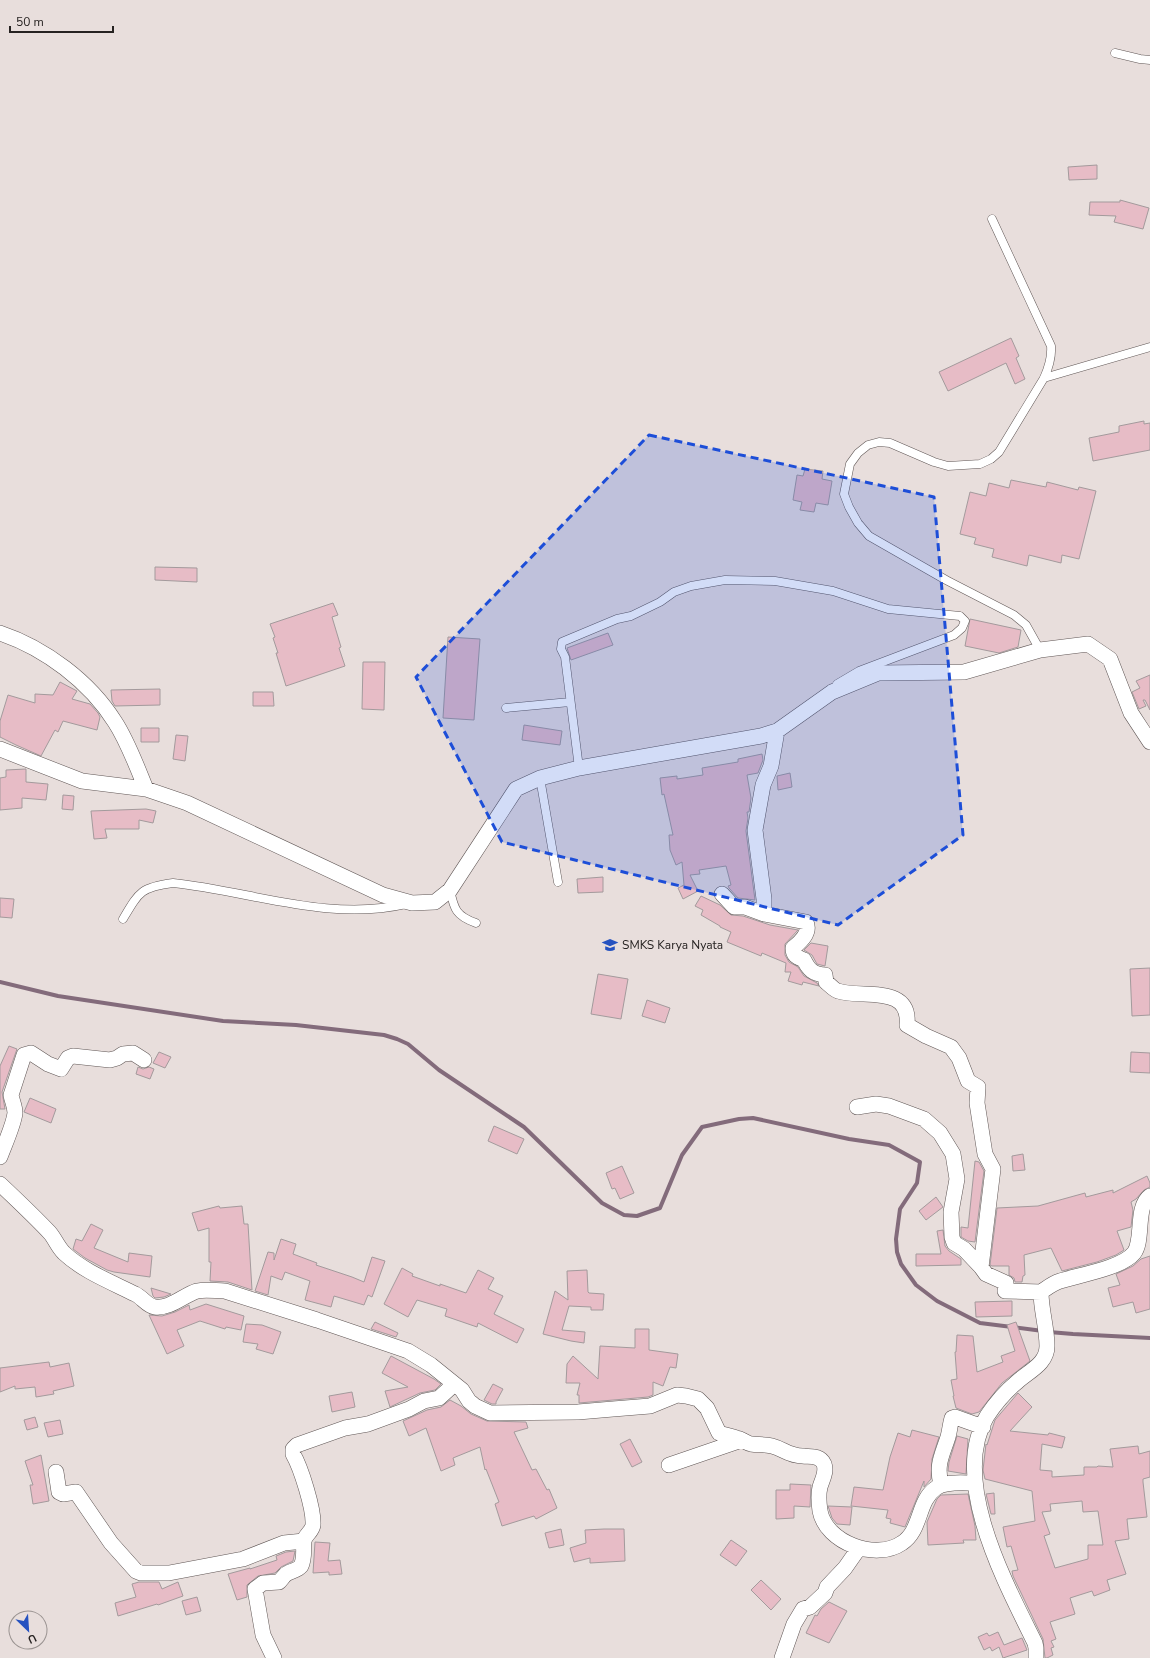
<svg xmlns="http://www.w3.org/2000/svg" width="1150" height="1658" viewBox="0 0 1150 1658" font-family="'Nunito Sans',sans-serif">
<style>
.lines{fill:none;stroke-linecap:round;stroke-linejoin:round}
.stream{stroke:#836b7b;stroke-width:4}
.building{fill:#e7bcc6;stroke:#a39a9c;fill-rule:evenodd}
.lane-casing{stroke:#605756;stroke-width:9}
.street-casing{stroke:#605756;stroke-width:16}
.lane{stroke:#fff;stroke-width:8}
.street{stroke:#fff;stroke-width:15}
.marked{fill:#1d4ed8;fill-opacity:0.2;stroke:#1d4ed8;stroke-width:3;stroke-dasharray:8 5;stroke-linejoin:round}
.labels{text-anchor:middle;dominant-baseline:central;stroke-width:3.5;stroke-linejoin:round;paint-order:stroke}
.poi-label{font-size:12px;fill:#262221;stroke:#e8dedc;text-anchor:start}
</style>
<rect width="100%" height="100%" fill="#e8dedc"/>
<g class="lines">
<path class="stream" d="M0,982L58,996L223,1021L296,1025L384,1035L397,1039L408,1044L439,1070L524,1127L602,1203L624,1215L637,1216L660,1208L682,1155L702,1127L739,1119L753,1118L849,1139L889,1145L920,1162L917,1183L900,1209L896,1239L897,1252L901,1264L916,1285L937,1301L980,1323L1043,1331
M1049,1332L1073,1334L1150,1338"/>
</g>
<path class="building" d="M1097,165V179L1069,180L1068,167Z
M1120,200L1149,208L1143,229L1114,222L1116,216L1089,215L1090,202H1120Z
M1011,338L1019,356L1016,358L1025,379L1015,384L1006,363L948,391L939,372Z
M1144,421V424L1150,423V450L1093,461L1089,438L1119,432V426Z
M805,469L823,471L822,479L832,481L828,505L816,503L814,512L800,510L802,502L793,500L797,475L803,476Z
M1011,480L1046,487L1047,482L1078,490L1079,487L1096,491L1079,559L1062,555L1061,563L1029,555L1027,566L992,557L994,549L974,544L976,538L960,534L970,492L986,496L989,483L1009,488Z
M155,567L197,568V582L155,580Z
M333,603L338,615L332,617L341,647L339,648L345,666L286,686L276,653H278L273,638L275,637L270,624Z
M970,619L1021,630L1018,647L999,653L965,646Z
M608,633L613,645L571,660L567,648Z
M448,637L480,639L474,720L443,718Z
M363,662H385L384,710L362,709Z
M1150,675V710L1145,700H1143L1146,706L1139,709L1132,692L1140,688L1136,681Z
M60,682L77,691L72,699L90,704L98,713L100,717L97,730L63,721L58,732L55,730L41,756L16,745L0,737V721L8,695L35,703V694L53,695Z
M160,689V705L115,706L112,701L111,690Z
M253,692H273L274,706H253Z
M524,725L562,731L560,745L522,740Z
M141,728H159V742H141Z
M176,735L188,736L185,761L173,759Z
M762,754L763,760L758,773L747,775L751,798L749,812H747L748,818L746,831L755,900L738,898L729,888L728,886L731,885L726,866L699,870L700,874L690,875L698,891L683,899L678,888L684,885L682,862L676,865L670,850L669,835H673L664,794L662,795L660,778L677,776V779L703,775L702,768L738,762V759Z
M26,769V782L48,784L46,800L22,798V808L0,810V778L6,777V770Z
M790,773L792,787L778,790L777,776Z
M63,795L74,796L73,810L62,809Z
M146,809L156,811L153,823L139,820V829H105L107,838L94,839L91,811Z
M603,877V892L578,893L577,879Z
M701,896L720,905L731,915L743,916L770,925L798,930L785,944V955L789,962L798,967L804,976L817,983L819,986L803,982L802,985L788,981L791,972H785L786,963L762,953L761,956L727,942L731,932L720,927V926L701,915L703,910L695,906Z
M0,898L14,899L12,918L0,917Z
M811,943L828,946L825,966L817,964L812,955L804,950Z
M1150,968V1015L1132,1016L1130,969Z
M598,974L628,979L621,1019L591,1014Z
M647,1000L670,1008L665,1023L642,1016Z
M9,1046L17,1049L2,1092L5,1109H0V1066Z
M159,1052L171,1057L165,1068L153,1063Z
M1131,1052L1150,1053V1073L1130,1072Z
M138,1067L143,1069L149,1067L154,1069L150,1079L136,1074Z
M30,1098L56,1109L51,1123L24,1112Z
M494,1126L524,1139L517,1154L488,1141Z
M1023,1154L1025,1170L1013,1171L1012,1156Z
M975,1161L979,1162L984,1171L975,1242L968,1241L961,1237V1227L968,1228Z
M622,1166L634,1193L620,1199L615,1188L612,1189L606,1173Z
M1147,1176L1150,1183V1187L1144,1190L1136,1199L1131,1202L1133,1210L1131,1227L1117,1231L1124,1250L1116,1255L1097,1262L1062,1271L1051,1248L1024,1255L1025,1275L1023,1276L1022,1282H1015L1014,1278L1009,1275V1266H992L990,1265L997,1208L1038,1206L1085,1193L1086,1197L1113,1190V1193Z
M936,1197L943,1207L926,1220L919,1211Z
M219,1206L220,1208L242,1206L244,1224H248L252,1290L228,1282L210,1281L211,1262H209V1228L198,1231L192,1213Z
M91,1224L103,1230L94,1248L128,1262L129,1253L152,1256L150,1277L114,1272L107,1270L85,1258L73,1249L76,1239L82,1241Z
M943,1230L945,1246L949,1251L961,1259V1265L916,1266V1254H941L937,1231Z
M281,1239L296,1244L293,1254L317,1263L316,1265L352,1277L364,1282L372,1257L385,1261L372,1297L368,1295L364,1305L334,1296L331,1307L305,1300L310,1281L285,1272L282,1280L271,1276L268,1295L255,1291L268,1252L274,1253V1260Z
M1150,1256V1309L1136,1313L1133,1302L1113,1307L1108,1288L1120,1285L1116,1274L1133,1266L1141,1259Z
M402,1268L413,1274L412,1276L440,1286V1284L466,1293L478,1270L494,1278L488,1289L503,1296L494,1314L524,1329L517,1343L478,1323L477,1327L445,1316L447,1309L417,1300L408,1317L384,1304Z
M587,1270L588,1292L589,1293L604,1294L603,1310H591V1307L569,1306L562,1330L585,1332L584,1343L571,1341L543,1334L555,1291L568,1300L567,1271Z
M151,1288L171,1294L164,1297L155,1298L153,1296Z
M1012,1301V1316L976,1317L975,1302Z
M206,1304L244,1316L241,1330L226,1327L225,1329L200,1321L177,1330L184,1346L167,1354L149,1315L162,1316L175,1312L189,1305L190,1310Z
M375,1322L398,1333L396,1337L371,1329Z
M1016,1322L1030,1361L1002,1383L979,1412L972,1414L956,1408L953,1396H954L951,1380L957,1379L955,1352H956L957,1335L973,1336L977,1372L1003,1362L1001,1356L1015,1351L1007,1325Z
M246,1324L262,1325L281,1332L273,1354L256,1349L258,1344L243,1342Z
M635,1329H649V1350L678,1354L676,1368L670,1367L663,1386L653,1382V1395L648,1397L579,1403V1395H577L580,1383H566L567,1364L573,1356L598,1379L600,1346L635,1348Z
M391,1356L434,1379L441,1384L435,1390L420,1393L390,1407L385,1391L408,1387L382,1373Z
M49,1362L50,1367L69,1363L74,1386L53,1391L54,1394L36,1397L35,1387L15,1389V1386L0,1392V1368Z
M493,1384L503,1389L496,1402V1404H492L484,1400Z
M352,1392L355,1407L332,1412L329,1396Z
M1018,1393L1032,1407L1010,1431L1048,1435L1049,1433L1065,1437L1062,1448L1042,1444L1040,1470L1052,1471V1477L1084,1475V1467H1097L1098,1466L1113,1467L1110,1449L1138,1446L1139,1454L1150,1451V1477L1143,1479V1482L1147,1517L1127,1519L1129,1539L1115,1541L1126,1574L1107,1580L1110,1590L1094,1596L1092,1591L1070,1598L1075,1614L1050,1622L1056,1639L1051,1641L1054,1647L1051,1648L1053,1655L1047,1658H1045L1043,1639L1013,1576L1012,1571L1018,1570L1011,1546L1007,1547L1003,1527L1035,1521L1032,1491L985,1479L983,1470L986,1444L987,1445L995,1420ZM1082,1501L1083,1512L1098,1511L1103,1545H1088V1559L1055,1568L1044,1536L1050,1534L1042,1512L1051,1511L1050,1504Z
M450,1400L461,1406L471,1414L487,1421L526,1422L528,1428L514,1432L532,1470L536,1469L547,1490L549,1489L557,1508L536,1519L534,1516L502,1526L495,1504L499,1502L486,1469L485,1470L480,1447L453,1458L455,1465L441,1471L426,1428L409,1436L403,1421L427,1410L441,1407Z
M35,1417L38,1427L27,1430L24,1420Z
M60,1420L63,1434L48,1437L44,1423Z
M912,1430L939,1437L932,1459L931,1479L924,1487V1481L905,1527L890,1523L891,1519L886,1518L888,1510L851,1506L854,1487L883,1490L890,1457L898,1433L910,1437Z
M957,1436L968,1439L966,1474L948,1471L949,1462Z
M630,1439L642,1462L632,1467L620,1444Z
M41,1455L49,1501L33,1504L30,1485H33L25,1461Z
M790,1484L811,1485L810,1507L794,1506V1518L776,1519V1490H790Z
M994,1493L995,1514H991L986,1494Z
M968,1494L975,1526L976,1540H963L964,1543L928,1545L927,1522L937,1499L941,1495Z
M828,1506L852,1507L850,1525L837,1524L832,1518Z
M561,1529L564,1545L549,1548L545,1533Z
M604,1529H624L625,1561L590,1563V1558L574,1562L570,1548L586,1543L585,1530Z
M731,1540L747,1551L736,1566L720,1555Z
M315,1542L330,1543L328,1561L340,1560L342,1574L329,1575V1572L313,1573Z
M295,1551L293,1561L281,1567L275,1573L258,1576L247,1585V1597L237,1600L228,1574L250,1568V1569L277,1560L276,1556L286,1552Z
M761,1580L781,1599L771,1610L751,1590Z
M139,1582H159L162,1589L178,1582L183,1596L158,1605L157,1604L118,1616L115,1603L136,1597L132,1584Z
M197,1597L201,1611L186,1615L182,1601Z
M829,1602L847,1611L829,1643L806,1633L815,1615L817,1616L821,1609Z
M998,1632L1004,1645L1022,1638L1027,1650L1003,1658L999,1647L992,1651L990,1647L984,1650L978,1637L987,1633L989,1636Z"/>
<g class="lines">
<g class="lane-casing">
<path id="lane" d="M1115,53L1140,59L1150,60
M992,219L1051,346C1052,358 1049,367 1044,378L999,452L991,459L980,464L948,466L934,462L890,443L879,442L868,445L858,453L850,464L844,494L849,507L858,523L869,536L946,580L1014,615L1026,625L1040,650
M1044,378L1150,347
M506,708L570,702
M579,768L565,657L561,649L562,642L617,619L631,616L660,602L674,592L691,586L725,580L775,581L833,591L888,609L960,616L965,621L962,628L954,635L859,671L837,684
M540,778L558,882
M450,890C454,909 456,916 476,923
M123,919C139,892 141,887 173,883C250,891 328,922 406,904"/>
</g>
<g class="street-casing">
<path id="street" d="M0,633C45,648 90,682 115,722C128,742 137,767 146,789
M777,731L771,766L763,785L755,830L764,899V914L806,922C811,933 800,942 793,948C793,956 797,957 804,960C809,970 813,974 825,975L826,982C830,985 834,990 838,991C863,999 911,984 907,1025L926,1036L951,1047L959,1058L968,1081L978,1087L977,1103L985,1154L993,1169L981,1267L986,1274L1006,1283L1005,1291L1041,1292
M0,749L82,781L146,789L187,803L383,895L412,903L435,902L450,890L516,789L540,778L579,768L761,736L777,731L832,692L878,673L964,672L1040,650L1088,644L1110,659L1131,713L1150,742
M722,894L734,907H745L764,914
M857,1107L876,1104L889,1106L924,1119L940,1133L953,1154L957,1179L951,1212L952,1237L954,1243L964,1249L981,1267
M0,1157C4,1146 14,1124 15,1113C15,1106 12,1101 11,1095L24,1055L31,1053L48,1064L61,1069L68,1058L73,1056L110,1060L117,1058L123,1054L133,1053L144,1060
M0,1184C17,1200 34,1216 50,1233C55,1239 58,1247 64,1253C83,1271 111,1282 135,1294C142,1297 147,1306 155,1307C170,1309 184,1295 197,1291C206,1289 216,1291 225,1291L317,1320L408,1351L431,1365L462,1390L469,1401L475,1406L490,1413L578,1412L613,1409L650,1406L677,1395L686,1396L698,1399L707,1408L719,1433C725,1435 731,1436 737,1438C742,1439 746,1443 751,1444C758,1445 765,1444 772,1446C784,1449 788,1456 803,1456C810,1457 820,1455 824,1464C827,1472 822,1480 820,1487C818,1495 819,1504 820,1511C826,1543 876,1561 902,1543C922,1530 917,1501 936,1488C945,1481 963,1483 974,1483
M669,1465L742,1440
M56,1472L59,1492L63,1494L76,1492L111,1543L136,1571L141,1573H169L243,1559L284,1543L304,1541
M941,1485C936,1464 942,1456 948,1437C950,1430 950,1424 952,1418L955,1417L983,1427
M274,1658L263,1635L255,1589L263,1583L279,1582C281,1580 283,1577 285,1575C289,1571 297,1571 301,1566C305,1559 303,1548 304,1541C305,1535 312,1532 313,1525C314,1509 301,1468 293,1454V1449L297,1445L345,1428L368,1424L409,1409L424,1401L439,1398L450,1388L453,1383
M782,1658L794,1624L803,1609L810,1607L825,1593L827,1587L845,1568L859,1548
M1036,1658V1648L1035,1643C1006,1584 949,1480 987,1416C995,1404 1006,1391 1017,1382C1029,1371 1047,1364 1047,1346C1047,1328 1041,1310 1041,1292C1047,1288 1053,1283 1060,1281C1079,1275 1122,1268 1134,1253C1144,1240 1135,1207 1150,1196"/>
</g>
<use href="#lane" class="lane"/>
<use href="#street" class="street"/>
</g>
<path class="marked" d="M649,435L934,497L963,835L838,925L502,842L416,677Z"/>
<defs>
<g id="school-bare" transform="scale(1.2)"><path d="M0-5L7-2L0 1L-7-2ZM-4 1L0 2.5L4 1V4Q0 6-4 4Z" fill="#2552c0" stroke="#e8dedc" stroke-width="2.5" paint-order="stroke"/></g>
</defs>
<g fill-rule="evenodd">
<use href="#school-bare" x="610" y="945"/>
</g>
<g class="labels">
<g class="poi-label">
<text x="622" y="945">SMKS Karya Nyata</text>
</g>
</g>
<g transform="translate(28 1630) rotate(155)"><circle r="19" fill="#e8dedc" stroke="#9a9391"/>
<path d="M0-3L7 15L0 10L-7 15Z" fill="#2552c0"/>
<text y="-6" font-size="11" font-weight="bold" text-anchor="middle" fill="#262221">U</text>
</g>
<path d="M10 26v6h103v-6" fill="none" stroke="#262221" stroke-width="2"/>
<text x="16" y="26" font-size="12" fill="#262221" stroke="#e8dedc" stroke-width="3" paint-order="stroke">50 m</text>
</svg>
